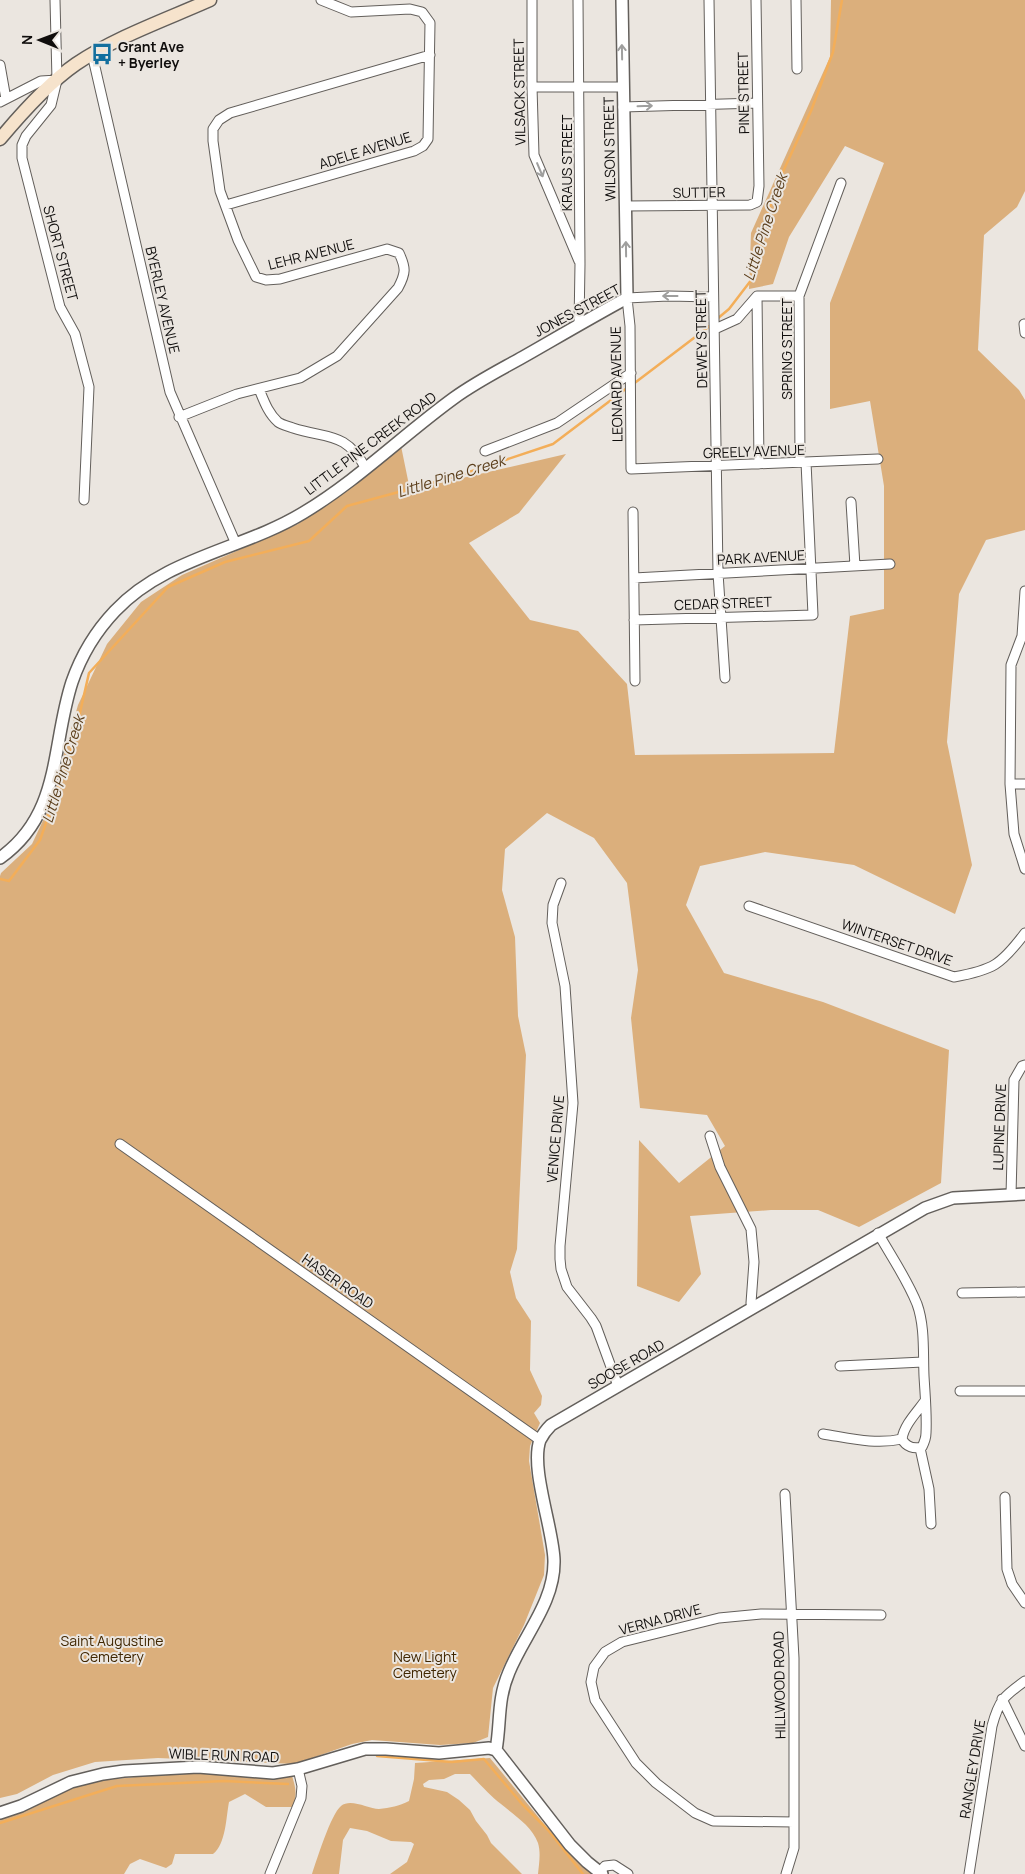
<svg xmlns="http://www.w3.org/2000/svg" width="1025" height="1874" viewBox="0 0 1025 1874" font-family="Manrope,sans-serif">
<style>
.green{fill:#dbaf7c}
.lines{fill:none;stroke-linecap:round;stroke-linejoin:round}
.stream{stroke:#f3ae59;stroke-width:2.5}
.minor-casing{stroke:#635f5b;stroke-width:11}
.tertiary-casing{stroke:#635f5b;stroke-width:14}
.secondary-casing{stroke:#635f5b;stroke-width:15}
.minor{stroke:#fff;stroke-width:9}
.tertiary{stroke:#fff;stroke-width:11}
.secondary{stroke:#f6e3cc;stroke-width:12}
.oneway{stroke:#9f9f9e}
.labels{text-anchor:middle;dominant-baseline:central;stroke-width:4;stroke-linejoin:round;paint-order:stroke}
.poi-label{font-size:14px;font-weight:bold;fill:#100e0d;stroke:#ebe6e0;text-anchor:start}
.street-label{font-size:14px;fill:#100e0d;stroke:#ebe6e0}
.park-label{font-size:14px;fill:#402600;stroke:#ebe6e0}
.water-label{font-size:15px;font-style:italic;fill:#5c3f1c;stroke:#ebe6e0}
</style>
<rect width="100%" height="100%" fill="#ebe6e0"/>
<path class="green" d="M831,0H1025V191L1017,207L984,235L978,350L1019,390L1025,400V530L986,540L959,594L947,742L972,865L955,914L854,865L765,852L700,866L686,905L724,973L823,1002L949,1050L941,1183L859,1227L818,1210H771L690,1216L701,1274L679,1302L637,1286L639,1140L679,1183L725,1146L707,1115L640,1108L631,1018L638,970L627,883L594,838L547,813L505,849L502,890L515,937L518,1016L526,1055L517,1249L510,1272L516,1298L531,1321L530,1370L542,1396L541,1405L534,1413L540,1423L530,1446L529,1461L545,1555L544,1575L524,1625L493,1688L488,1737L473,1743L440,1745L372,1740L352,1744L295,1764L158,1758L95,1762L53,1775L17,1794L0,1798V876L1,873L32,844L47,812L78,705L107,644L141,602L182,575L298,524L401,446L410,490L566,454L519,513L469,543L530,620L578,631L627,684L635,755L834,753L850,616L884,609V486L870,401L830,409V303L884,163L845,146L789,237L773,284L749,289L751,233L830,57Z
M490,1758L563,1847L592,1874H538C539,1864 541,1853 538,1843C532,1826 514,1815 501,1804C490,1796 480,1784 470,1774H455L444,1779L429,1780L423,1784L424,1787L447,1792L459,1800L470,1810L476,1821L487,1835L491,1843L522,1874H390L407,1862L414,1844L411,1842L391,1841L367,1831L350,1828L343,1840L339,1874H312C317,1859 331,1814 341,1806C351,1798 368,1809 379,1809C390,1808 399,1806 409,1801L414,1779L415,1763Z
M194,1771L260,1776H292C296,1788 297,1795 293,1807H266L245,1794L229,1802C226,1817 226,1844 213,1854H175L172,1864L166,1868L140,1859L130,1864L124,1874H0V1818L23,1810L87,1782Z"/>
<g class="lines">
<path class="stream" d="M717,319L729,309L752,279L774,191L811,111L833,52L842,0
M632,385L711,325
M0,879L9,881L40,840L71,752L89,673L168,587L225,562L309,541L347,506L454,477L553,444L627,388
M377,1756L452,1762L484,1759L522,1804L548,1830L583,1874
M0,1823L117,1786L224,1781L288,1784"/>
<g class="minor-casing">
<path id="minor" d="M55,0L57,80L51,105L26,136L22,145V158L60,307L75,334L89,387L84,500
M532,0V87L534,155L579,261
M578,0L580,264L579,325
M709,0L718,573L725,678
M796,0L797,69
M92,54L170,392L236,544
M0,65L6,99
M532,87H623
M0,102L41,81L57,80
M623,107L757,103
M226,205L414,151L423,146L428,139L430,23L422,12L410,9L351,12L321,0
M625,206L750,205L757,202L759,186L756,0
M757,296L759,464
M713,297L668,296L627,298L630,326L631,469L878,459
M1024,324L1025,333
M715,329L737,319L757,296H799
M259,389C264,401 268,413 278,422C282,425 288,426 293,428C327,439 346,431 366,469
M179,417L237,394L300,378L337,356L398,288C406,273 406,268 399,253L387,249L280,279L266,280L256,277L238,240L220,191L213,141V129L219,120L230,113L430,55
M485,451L557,423L631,373
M800,462L799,296L841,183
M851,502L855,566
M633,512L635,681
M634,578L890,564
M1025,591L1022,636L1011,665L1010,784L1014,834L1025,869
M634,620L813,615L806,462
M1010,784H1025
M561,883L553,905L552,923L565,986L573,1103L560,1246V1259L561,1269L567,1287L591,1318L596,1326L618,1386
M749,906L954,977C993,970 1001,965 1025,933
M710,1136L720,1167L751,1229L754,1262L751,1303L753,1307
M120,1144L540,1440
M1011,1195L1014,1080L1022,1066L1025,1065
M878,1233C891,1256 907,1279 917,1304C925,1326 923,1353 924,1376C925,1394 927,1414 926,1433C926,1438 924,1443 922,1447C914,1449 906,1447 902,1439C904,1425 917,1412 925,1401
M962,1293L1025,1292
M840,1366L923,1362
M960,1391H1025
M823,1434C849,1438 875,1445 902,1439
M920,1448L929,1489L931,1524
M785,1494L794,1658V1848L786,1874
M1005,1497L1007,1569L1012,1584L1025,1603
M1002,1699L1025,1746
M794,1822L713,1821L695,1813L656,1783L636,1763L595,1700L591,1682L594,1667L605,1652L622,1642L719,1618L761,1614L881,1615
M600,1872L605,1866L614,1865L628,1874
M270,1874L301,1798L302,1786L298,1769
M969,1874L992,1726C999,1700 1004,1696 1025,1681"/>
</g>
<g class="tertiary-casing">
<path id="tertiary" d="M0,858C62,814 51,746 72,682C81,656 96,631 115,611C166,557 242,550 303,513C358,480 403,435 454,398C476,382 500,370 523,357C558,337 592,317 627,298L622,0
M496,1750C501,1722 497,1700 509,1672C524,1635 555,1602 554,1560C553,1528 530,1468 540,1440C543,1434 547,1429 551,1425L925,1208L953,1198L1025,1194
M0,1813L21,1806L71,1782L103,1774L124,1771L198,1767L273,1773L298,1769L365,1749H386L439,1753L489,1748L496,1750L500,1755L570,1845L587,1862L602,1874"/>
</g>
<g class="secondary-casing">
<path id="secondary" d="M0,139C20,115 50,82 76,64C116,37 165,20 210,0"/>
</g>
<use href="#minor" class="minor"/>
<use href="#tertiary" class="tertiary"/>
<use href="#secondary" class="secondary"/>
</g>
<defs><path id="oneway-shaft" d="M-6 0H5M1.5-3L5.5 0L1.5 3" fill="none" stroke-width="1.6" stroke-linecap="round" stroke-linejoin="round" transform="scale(1.25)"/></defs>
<g class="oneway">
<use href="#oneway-shaft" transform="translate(622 52) rotate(-91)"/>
<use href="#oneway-shaft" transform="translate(645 106) rotate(-2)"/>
<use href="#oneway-shaft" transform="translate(540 170) rotate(67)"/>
<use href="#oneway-shaft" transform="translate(626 249) rotate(-91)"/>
<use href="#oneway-shaft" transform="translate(670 296) rotate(180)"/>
</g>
<defs>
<g id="bus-bare" transform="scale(1.725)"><path d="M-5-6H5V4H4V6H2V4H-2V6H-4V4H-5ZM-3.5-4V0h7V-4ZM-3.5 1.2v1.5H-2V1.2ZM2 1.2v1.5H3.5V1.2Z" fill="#136f9e" stroke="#ebe6e0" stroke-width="2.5" paint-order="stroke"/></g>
</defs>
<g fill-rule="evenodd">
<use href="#bus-bare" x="102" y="54"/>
</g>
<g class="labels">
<g class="poi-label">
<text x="118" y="46">Grant Ave<tspan x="118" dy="16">+ Byerley</tspan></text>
</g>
<g class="street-label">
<text transform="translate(519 92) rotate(-91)">VILSACK STREET</text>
<text transform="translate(743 93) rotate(-91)">PINE STREET</text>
<text transform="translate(609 149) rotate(-91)">WILSON STREET</text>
<text transform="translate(365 150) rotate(-17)">ADELE AVENUE</text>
<text transform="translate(566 163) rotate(-90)">KRAUS STREET</text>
<text transform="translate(699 192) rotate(-1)">SUTTER</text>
<text transform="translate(61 253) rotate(75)">SHORT STREET</text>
<text transform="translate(311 254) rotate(-14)">LEHR AVENUE</text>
<text transform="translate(163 300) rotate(77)">BYERLEY AVENUE</text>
<text transform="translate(577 310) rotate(-28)">JONES STREET</text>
<text transform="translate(701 339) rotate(-91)">DEWEY STREET</text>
<text transform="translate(786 349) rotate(-90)">SPRING STREET</text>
<text transform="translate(616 384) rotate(-91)">LEONARD AVENUE</text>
<text transform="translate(370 443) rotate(-37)">LITTLE PINE CREEK ROAD</text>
<text transform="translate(754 451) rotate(-2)">GREELY AVENUE</text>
<text transform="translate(761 557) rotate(-3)">PARK AVENUE</text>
<text transform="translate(723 603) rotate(-2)">CEDAR STREET</text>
<text transform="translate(897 942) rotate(19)">WINTERSET DRIVE</text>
<text transform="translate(999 1127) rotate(-88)">LUPINE DRIVE</text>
<text transform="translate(555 1139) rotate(-85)">VENICE DRIVE</text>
<text transform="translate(338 1281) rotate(35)">HASER ROAD</text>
<text transform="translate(626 1364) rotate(-30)">SOOSE ROAD</text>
<text transform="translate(660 1619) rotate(-15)">VERNA DRIVE</text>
<text transform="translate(779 1685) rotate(-91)">HILLWOOD ROAD</text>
<text transform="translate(224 1755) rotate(2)">WIBLE RUN ROAD</text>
<text transform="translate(972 1769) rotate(-81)">RANGLEY DRIVE</text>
</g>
<g class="park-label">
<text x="112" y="1640">Saint Augustine<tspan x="112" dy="16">Cemetery</tspan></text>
<text x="425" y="1656">New Light<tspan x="425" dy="16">Cemetery</tspan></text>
</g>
<g class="water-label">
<text transform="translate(765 227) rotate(-72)">Little Pine Creek</text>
<text transform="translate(451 476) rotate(-17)">Little Pine Creek</text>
<text transform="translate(63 769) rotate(-73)">Little Pine Creek</text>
</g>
</g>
<g transform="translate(40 40) rotate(271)" stroke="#ebe6e0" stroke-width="4" paint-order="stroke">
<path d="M0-4L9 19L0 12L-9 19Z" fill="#100e0d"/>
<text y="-8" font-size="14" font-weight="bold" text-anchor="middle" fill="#100e0d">N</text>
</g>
</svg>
